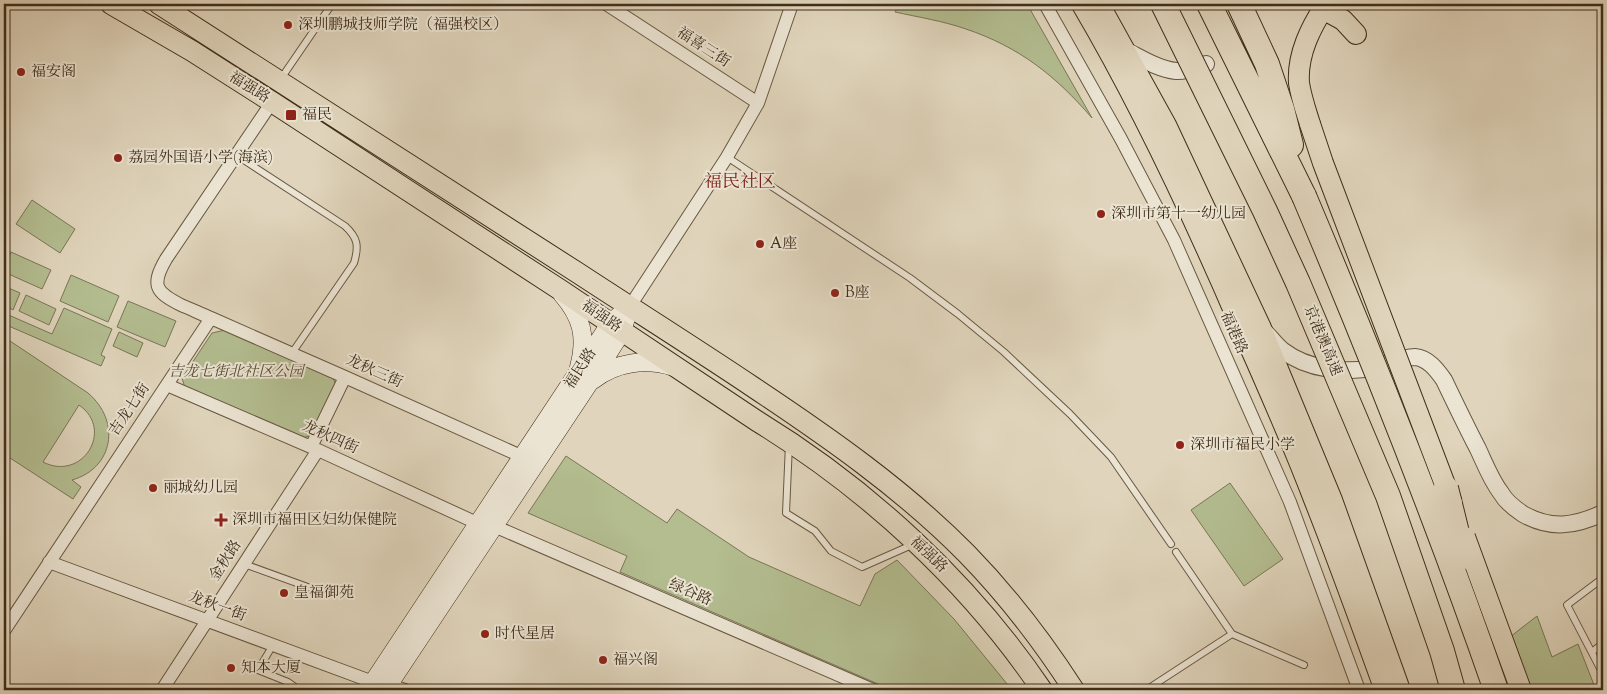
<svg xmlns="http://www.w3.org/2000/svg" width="1607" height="694" viewBox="0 0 1607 694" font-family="'Sorts Mill Goudy','Noto Serif SC',serif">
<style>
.green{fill:#b3bd90;stroke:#7a7655;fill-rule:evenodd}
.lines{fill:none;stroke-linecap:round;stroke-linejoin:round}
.service-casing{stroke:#685842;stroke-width:8}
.minor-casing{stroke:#685842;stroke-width:14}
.tertiary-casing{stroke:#685842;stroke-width:18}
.secondary-casing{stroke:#402e1a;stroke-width:19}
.primary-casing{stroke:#402e1a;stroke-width:22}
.motorway-casing{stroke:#402e1a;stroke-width:26}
.service{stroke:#ebe4d3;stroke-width:6}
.minor{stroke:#ebe4d3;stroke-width:12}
.tertiary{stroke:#ebe4d3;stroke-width:16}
.secondary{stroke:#ebe4d3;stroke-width:18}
.primary{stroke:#e0d5bc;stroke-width:20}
.motorway{stroke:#e0d5bc;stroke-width:24}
.primary-bridge-casing{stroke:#402e1a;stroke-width:22;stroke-linecap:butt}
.motorway-bridge-casing{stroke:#402e1a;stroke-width:26;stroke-linecap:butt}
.primary-bridge{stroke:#e0d5bc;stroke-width:20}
.motorway-bridge{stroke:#e0d5bc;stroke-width:24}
.poi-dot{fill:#8f2418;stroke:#ebe4d3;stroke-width:2}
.labels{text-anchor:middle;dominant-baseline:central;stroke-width:4;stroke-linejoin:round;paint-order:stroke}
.poi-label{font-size:15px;fill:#402e1a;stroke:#ebe4d3;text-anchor:start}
.street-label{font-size:15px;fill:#402e1a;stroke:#ebe4d3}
.park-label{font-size:15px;font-style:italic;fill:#574b32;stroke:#ebe4d3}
.quarter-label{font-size:18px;fill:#7a1f14;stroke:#ebe4d3}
</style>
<rect width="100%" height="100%" fill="#e0d5bc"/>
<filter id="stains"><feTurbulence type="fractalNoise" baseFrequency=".004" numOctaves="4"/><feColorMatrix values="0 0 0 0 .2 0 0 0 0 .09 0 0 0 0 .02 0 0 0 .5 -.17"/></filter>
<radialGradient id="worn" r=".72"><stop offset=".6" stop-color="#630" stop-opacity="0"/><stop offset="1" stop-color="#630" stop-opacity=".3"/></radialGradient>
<path class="green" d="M900,4H1027L1092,118C1055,75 1019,47 966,29C943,21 918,17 895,12Z
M32,200L75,229L60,253L16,224Z
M11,252L51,270L42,289L4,272V268Z
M71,275L119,296L108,322L60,301Z
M4,286L20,293L13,310L4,305Z
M26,295L56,309L49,325L19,311Z
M128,301L176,321L165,347L117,327Z
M64,308L112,329L101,355L105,357L101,366L4,324V313L52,334Z
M225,330L332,376L337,387L314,434L303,438L185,388L182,378L212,333Z
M119,332L143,343L137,357L113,346Z
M4,337L88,393C121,421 114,468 72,480L81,487L73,499L4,454ZM79,405C115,430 82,482 43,462Z
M566,456L667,523L677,509L749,557L860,606L875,574L897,560L954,619L1012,690H892L620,572L627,556L528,513Z
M1230,483L1283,559L1244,586L1191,510Z
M1537,616L1552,657L1578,644L1596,690H1523L1510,637Z"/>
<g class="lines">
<g class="service-casing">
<path id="service" d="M280,80L332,4
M236,155L345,226C358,238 359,246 354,263L292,353
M727,157L910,278L958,314L1004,352L1070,414L1111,457L1171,544
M789,444L786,513L815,531L831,551L862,567L914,544
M1176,552L1232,634L1304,665
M244,564L327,594
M1603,578L1567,605L1603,674
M273,645L258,670L288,682L299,690
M1592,652L1603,643
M1146,690L1232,634"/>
</g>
<g class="minor-casing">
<path id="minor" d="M606,4L758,103
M1045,4L1121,139L1174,240L1290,502L1359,690
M630,306L727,157L758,103L792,4
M211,318L345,377L523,457
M167,385L318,450L479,524
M311,447L345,377
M494,526L873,690
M49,562L373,682
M4,631L211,318C201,314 191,309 181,305C155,292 151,285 166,259L272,102
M389,685L405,690
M162,690L318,450"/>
</g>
<g class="tertiary-casing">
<path id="tertiary" d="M1125,50C1141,58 1158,69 1176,71C1186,72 1197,67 1206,64
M1266,333C1271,338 1276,345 1282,350C1308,370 1346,374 1377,367C1389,364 1402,357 1415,357C1428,358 1437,370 1444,380C1455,403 1466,426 1478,449C1485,464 1491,480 1501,493C1506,502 1514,508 1523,514C1551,530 1575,526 1603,513"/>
</g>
<g class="secondary-casing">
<path id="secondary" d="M562,294C582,317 587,337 579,367
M593,380C616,362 646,358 674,367
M368,690L610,324L630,306
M385,690L597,371L622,331L626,318"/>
</g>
<g class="primary-casing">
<path id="primary" d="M111,4L192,51L272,102L559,289L757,421C868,489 969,582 1042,690
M159,4C299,94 438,183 578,273C636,311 695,348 753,387C828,437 903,489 967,554C1008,596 1043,642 1074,690
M1099,4L1166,125L1261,328L1332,500L1400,690
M1323,9L1343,20L1356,34
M1310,124C1306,111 1301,97 1299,83C1297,54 1311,27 1326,4"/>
</g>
<g class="motorway-casing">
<path id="motorway" d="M1084,4C1144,106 1194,213 1241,322C1267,380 1293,439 1316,499C1341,562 1364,626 1387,690
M1209,4L1304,196
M1239,4L1267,64L1282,109L1291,145"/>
</g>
<use href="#service" class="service"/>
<use href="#minor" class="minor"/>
<use href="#tertiary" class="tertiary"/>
<use href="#secondary" class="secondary"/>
<use href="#primary" class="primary"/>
<use href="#motorway" class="motorway"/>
<g class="primary-bridge-casing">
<path id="primary-bridge" d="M1310,124L1323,163L1452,503
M1465,537L1521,690"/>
</g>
<g class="motorway-bridge-casing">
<path id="motorway-bridge" d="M1163,4L1265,211L1298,283L1388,496L1442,651L1453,690
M1304,196C1373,359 1438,523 1496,690
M1446,488L1463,557"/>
</g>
<use href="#primary-bridge" class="primary-bridge"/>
<use href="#motorway-bridge" class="motorway-bridge"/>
</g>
<g class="poi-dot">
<circle cx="288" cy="25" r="5"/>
<circle cx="21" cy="72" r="5"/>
<rect x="285" y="109" width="12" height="12" rx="2.5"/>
<circle cx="118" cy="158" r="5"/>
<circle cx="1101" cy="214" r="5"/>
<circle cx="760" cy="244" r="5"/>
<circle cx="835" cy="293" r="5"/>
<circle cx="1180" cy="445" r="5"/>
<circle cx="153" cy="488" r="5"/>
<path d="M218.5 512.5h5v5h5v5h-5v5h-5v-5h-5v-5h5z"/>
<circle cx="284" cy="593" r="5"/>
<circle cx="485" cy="634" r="5"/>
<circle cx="603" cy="660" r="5"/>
<circle cx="231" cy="668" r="5"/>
</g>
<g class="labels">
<g class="poi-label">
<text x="298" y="25">深圳鹏城技师学院（福强校区）</text>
<text x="31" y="72">福安阁</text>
<text x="302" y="115">福民</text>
<text x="128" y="158">荔园外国语小学(海滨)</text>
<text x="1111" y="214">深圳市第十一幼儿园</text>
<text x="770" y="244">A座</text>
<text x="845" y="293">B座</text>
<text x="1190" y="445">深圳市福民小学</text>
<text x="163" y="488">丽城幼儿园</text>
<text x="232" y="520">深圳市福田区妇幼保健院</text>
<text x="294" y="593">皇福御苑</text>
<text x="495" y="634">时代星居</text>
<text x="613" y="660">福兴阁</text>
<text x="241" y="668">知本大厦</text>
</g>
<g class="street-label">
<text transform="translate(703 48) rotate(33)">福喜三街</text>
<text transform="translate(249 88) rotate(32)">福强路</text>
<text transform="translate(601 317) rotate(34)">福强路</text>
<text transform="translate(1233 333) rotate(66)">福港路</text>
<text transform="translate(1322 341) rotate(67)">京港澳高速</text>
<text transform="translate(581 369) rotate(-57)">福民路</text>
<text transform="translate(374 372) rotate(24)">龙秋三街</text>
<text transform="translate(130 410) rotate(-56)">吉龙七街</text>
<text transform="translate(330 438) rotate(24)">龙秋四街</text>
<text transform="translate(928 555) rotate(44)">福强路</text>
<text transform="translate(226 561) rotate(-57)">金秋路</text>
<text transform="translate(690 593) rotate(23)">绿谷路</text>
<text transform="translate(217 607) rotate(20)">龙秋一街</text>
</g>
<g class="park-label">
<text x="236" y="372">吉龙七街北社区公园</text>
</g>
<g class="quarter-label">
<text x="740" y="183">福民社区</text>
</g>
</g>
<rect width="1607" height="694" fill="none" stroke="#e0d5bc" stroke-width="20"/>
<rect x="5" y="5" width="1597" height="684" fill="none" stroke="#402e1a" stroke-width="2.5"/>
<rect x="10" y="10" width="1587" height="674" fill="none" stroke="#402e1a"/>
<rect width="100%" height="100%" filter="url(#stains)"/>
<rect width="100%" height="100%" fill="url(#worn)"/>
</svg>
